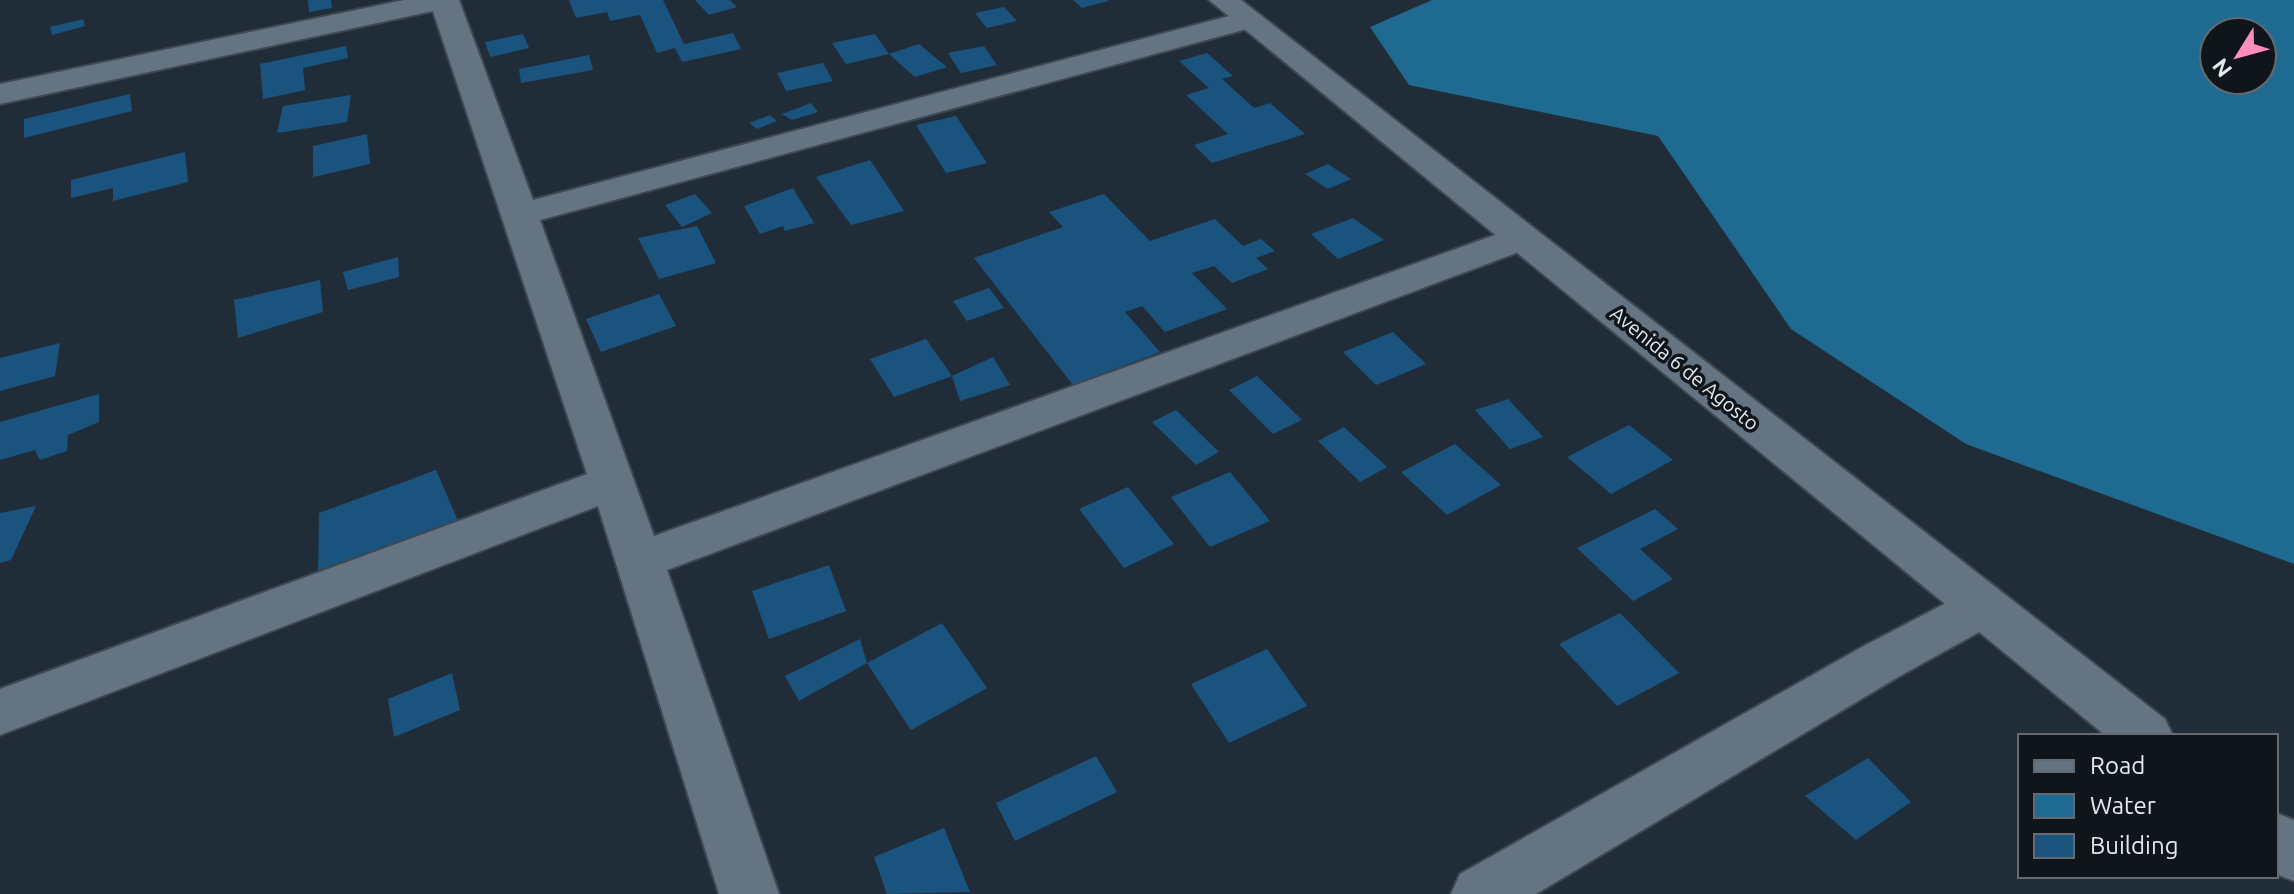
<svg xmlns="http://www.w3.org/2000/svg" width="2294" height="894" viewBox="0 0 2294 894" font-family="Ubuntu,sans-serif">
<style>
.water{fill:#1f6a90;fill-rule:evenodd}
.building{fill:#1b537f}
.lines{fill:none;stroke-linecap:round;stroke-linejoin:round}
.street-casing{stroke:#3d4852;stroke-width:4}
.secondary-casing{stroke:#3d4852;stroke-width:4}
.street{fill:#657482;fill-rule:evenodd}
.secondary{fill:#657482;fill-rule:evenodd}
.labels{text-anchor:middle;dominant-baseline:central;stroke-width:7;stroke-linejoin:round;paint-order:stroke}
.street-label{font-size:20px;fill:#e1e9f1;stroke:#0f151a}
</style>
<rect width="100%" height="100%" fill="#202d39"/>
<path class="water" d="M1432,0H2294V564L1966,444L1791,329L1658,136L1409,85L1370,27ZM2214,32H2262V80H2214Z"/>
<path class="building" d="M308,0H331L332,8L309,12Z
M569,0H663L684,44L733,33L741,49L682,62L675,48L657,53L640,15L610,21L607,12L576,18Z
M695,0H730L737,7L709,15Z
M1073,0H1108V1L1082,8Z
M1004,7L1017,21L987,28L975,13Z
M83,19L85,26L52,35L50,27Z
M523,34L529,48L490,57L485,42Z
M875,34L889,54L846,64L832,43Z
M919,44L947,67L915,77L889,54Z
M346,46L348,58L303,68L305,90L263,99L260,64Z
M984,46L997,65L961,73L948,53Z
M1207,53L1233,76L1222,79L1254,108L1270,103L1305,134L1212,163L1194,145L1228,134L1186,95L1209,88L1179,61Z
M589,55L593,70L521,83L519,69Z
M823,63L833,81L786,91L777,73Z
M130,94L132,111L24,138V119Z
M351,95L347,122L277,133L283,106Z
M811,103L818,112L792,120L782,114Z
M770,115L777,121L757,129L749,123Z
M956,116L987,163L946,173L916,125Z
M367,134L370,164L313,177V146Z
M185,152L188,182L113,201V188L71,198V180Z
M870,160L904,211L851,225L816,177Z
M1328,164L1351,179L1328,189L1305,174Z
M793,188L814,223L785,231L783,226L760,234L744,206Z
M695,194L712,213L682,227L665,205Z
M1104,194L1150,241L1215,219L1243,246L1261,239L1275,251L1256,258L1268,269L1232,283L1214,266L1192,273L1227,309L1165,332L1142,306L1125,312L1160,352L1073,385L974,258L1063,227L1049,212Z
M1353,218L1384,240L1338,259L1311,234Z
M697,226L716,263L659,279L638,238Z
M398,257L399,277L348,290L343,272Z
M320,280L323,312L238,338L234,300Z
M989,288L1004,308L967,321L953,301Z
M659,294L676,326L601,352L586,319Z
M1393,332L1426,364L1376,385L1343,352Z
M926,339L952,376L894,397L870,359Z
M60,343L55,376L0,391V358Z
M993,357L1010,385L960,401L952,376Z
M1257,376L1302,420L1273,434L1229,390Z
M99,394V422L68,435L67,451L40,460L35,450L0,460V422Z
M1508,399L1543,437L1510,449L1475,410Z
M1176,410L1219,452L1196,465L1152,422Z
M1629,425L1673,460L1611,494L1567,457Z
M1344,427L1387,467L1360,482L1318,441Z
M1455,444L1501,485L1447,515L1401,472Z
M436,470L462,530L318,577L319,513Z
M1230,472L1270,521L1210,547L1171,497Z
M1128,487L1174,544L1124,568L1079,509Z
M36,506L11,560L0,563V513Z
M1655,509L1678,529L1640,549L1673,579L1633,601L1577,548Z
M829,565L846,611L769,639L752,591Z
M1620,613L1679,673L1617,706L1559,644Z
M942,623L987,688L911,730L867,663Z
M860,639L867,663L799,701L785,676Z
M1267,649L1307,706L1229,743L1191,684Z
M452,673L460,710L394,737L388,699Z
M1096,756L1117,792L1015,841L996,803Z
M1868,758L1911,802L1856,840L1805,796Z
M944,828L970,892L887,894L874,857Z"/>
<g class="lines">
<g class="street-casing">
<path id="street" d="M404,0H459L533,200L1248,11L1258,14L1263,20L1258,26L540,220L654,536L1509,230L1522,227L1535,230L1540,238L1535,246L667,570L779,894H719L598,506L0,735V689L587,474L433,11L0,104V84Z
M1984,586L2001,592L2009,606L2001,620L1898,677L1536,894H1451L1460,874L1862,647L1967,592Z"/>
</g>
<g class="secondary-casing">
<path id="secondary" d="M1209,0H1241L2165,719L2173,736H2106Z
M2276,813L2294,820V881L2276,874Z"/>
</g>
<use href="#street" class="street"/>
<use href="#secondary" class="secondary"/>
</g>
<g class="labels">
<g class="street-label">
<text transform="translate(1685 368) rotate(39)">Avenida 6 de Agosto</text>
</g>
</g>
<rect x="2018" y="734" width="260" height="144" fill="#0f151a" stroke="#636a70" stroke-width="2"/>
<rect x="2034" y="760" width="40" height="12" fill="#657482" stroke="#636a70" stroke-width="2"/>
<text x="2090" y="774" font-size="24" fill="#e1e9f1">Road</text>
<rect x="2034" y="794" width="40" height="24" fill="#1f6a90" stroke="#636a70" stroke-width="2"/>
<text x="2090" y="814" font-size="24" fill="#e1e9f1">Water</text>
<rect x="2034" y="834" width="40" height="24" fill="#1b537f" stroke="#636a70" stroke-width="2"/>
<text x="2090" y="854" font-size="24" fill="#e1e9f1">Building</text>
<g transform="translate(2238 56) rotate(233)"><circle r="38" fill="#0f151a" stroke="#636a70" stroke-width="2"/>
<path d="M0-6L14 30L0 20L-14 30Z" fill="#ff8eba"/>
<text y="-12" font-size="22" font-weight="bold" text-anchor="middle" fill="#e1e9f1">N</text>
</g>
</svg>
